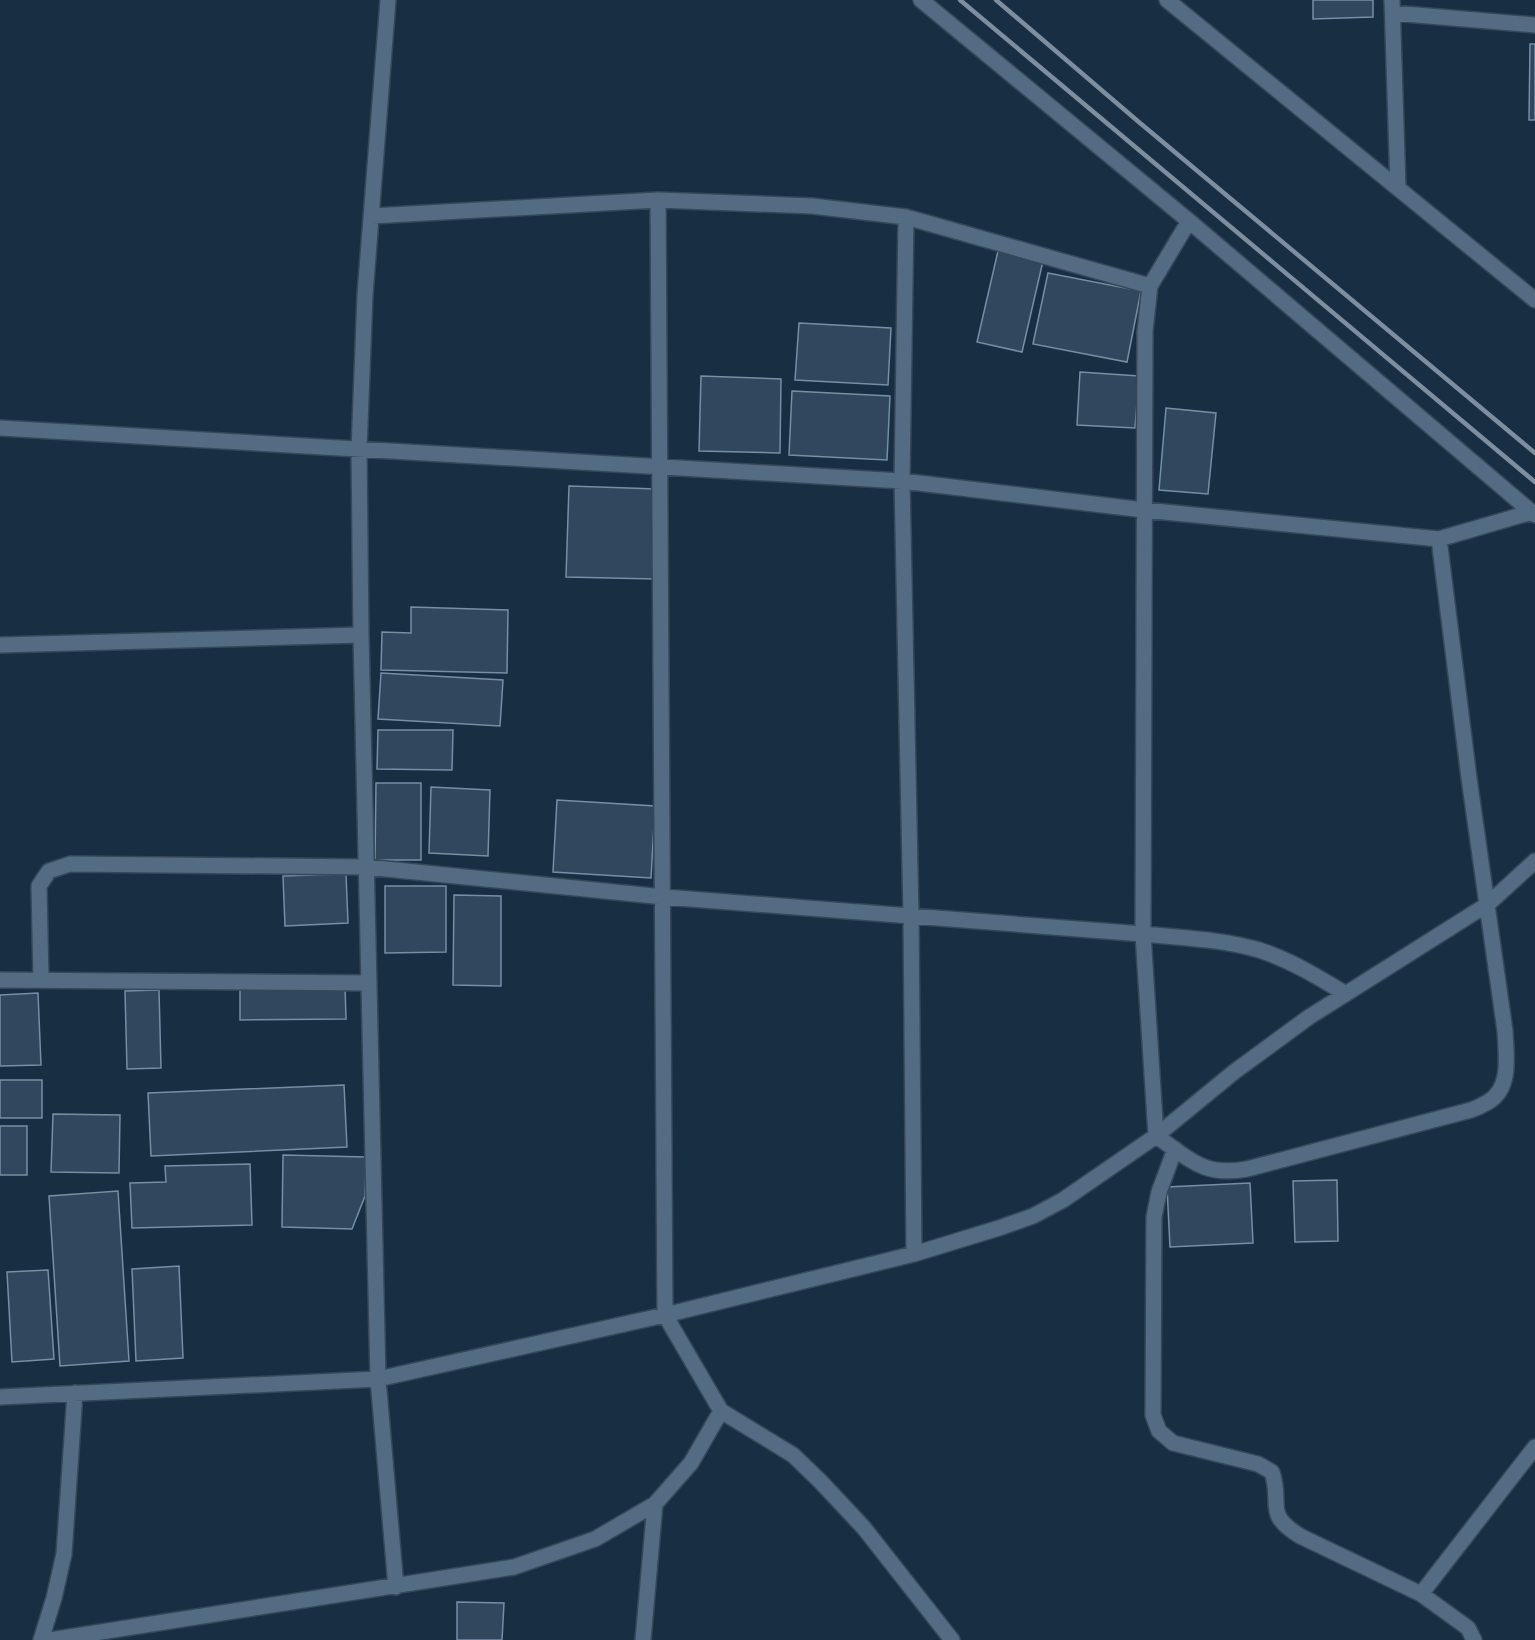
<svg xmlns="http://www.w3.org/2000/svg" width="1535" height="1640" viewBox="0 0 1535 1640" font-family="'Noto Sans',sans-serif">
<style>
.building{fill:#30475d;stroke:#758fa7;stroke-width:1.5}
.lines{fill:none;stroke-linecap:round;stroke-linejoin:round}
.minor-casing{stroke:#354859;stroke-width:18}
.minor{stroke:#536b83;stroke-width:15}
.rail{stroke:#7d8e9f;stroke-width:4.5}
</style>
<rect width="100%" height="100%" fill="#182e43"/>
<path class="building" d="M1313,0H1373V17L1313,19Z
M1530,44H1535V120H1529Z
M998,251L1043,261L1022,352L977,342Z
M1048,273L1141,291L1127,362L1033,344Z
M799,323L891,328L888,385L795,380Z
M1080,372L1139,376L1135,428L1077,425Z
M701,376L781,379L780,453L699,451Z
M792,391L890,396L887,460L789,455Z
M1166,408L1216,413L1208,494L1159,490Z
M569,486L657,489L654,579L566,577Z
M411,607L508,610L507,673L381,670L382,632L411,633Z
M381,673L503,680L500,726L378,719Z
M378,730H453L452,770L377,769Z
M376,783H421V860H375Z
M431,787L490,790L488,856L429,853Z
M557,800L655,806L651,878L553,872Z
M346,874L348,923L285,926L283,876Z
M385,886H446V952L385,953Z
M454,895L501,896V986L453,985Z
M345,985L346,1019L240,1020V987Z
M159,990L161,1068L127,1069L125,991Z
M38,993L41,1065L0,1066V995Z
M0,1080H42V1118H0Z
M344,1085L347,1147L151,1156L148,1093Z
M53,1114L120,1115L119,1173L51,1172Z
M0,1126H27V1175H0Z
M283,1155L366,1157L365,1196L352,1229L282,1227Z
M250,1164L252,1225L132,1228L130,1183L166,1182L165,1166Z
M1337,1180L1338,1241L1295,1242L1293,1181Z
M1250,1183L1253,1243L1170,1247L1167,1187Z
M118,1191L129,1361L60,1366L49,1196Z
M179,1266L183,1358L136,1361L132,1269Z
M48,1270L54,1359L12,1362L7,1272Z
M457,1602L504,1603L502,1640H457Z"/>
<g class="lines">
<g class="minor-casing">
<path id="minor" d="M388,0L365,295L359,450L361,635L378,1379L396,1587
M921,0L1189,221L1535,515
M1167,0L1535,300
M1392,0L1398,188
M1393,13L1535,25
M658,200L665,1315L721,1411L793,1455L820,1481L864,1528L952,1640
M372,216L658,200L812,206L906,217L1150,286
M906,217L902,481L911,917L914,1254
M1189,221L1150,286L1145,331L1143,934L1156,1136C1190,1159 1203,1177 1247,1169L1471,1110C1477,1108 1483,1105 1488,1102C1512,1088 1506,1055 1505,1031L1469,778L1439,539
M0,428L902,481L1144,510L1439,539L1532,512
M0,645L361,635
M0,980L369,983
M41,980L39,886L49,871L70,864L366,867L664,897L1143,934C1181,938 1222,939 1259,950C1290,960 1318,977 1346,994
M1175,1149L1159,1192L1154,1217L1153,1415L1159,1431L1173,1443L1258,1464L1272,1472C1283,1505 1263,1513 1300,1536L1421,1594L1468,1628L1474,1640
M0,1397L378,1379L665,1315L914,1254L999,1228L1033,1216L1063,1200L1156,1136L1234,1072L1309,1017L1488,904L1535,861
M1421,1594L1535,1447
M41,1640L54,1598L64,1554L75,1393
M50,1640L514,1567L595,1539L655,1504
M643,1640L655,1504L691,1463L721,1411"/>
</g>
<use href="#minor" class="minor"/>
<path class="rail" d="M960,0L1535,482
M996,0L1140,123L1535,453"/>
</g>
</svg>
